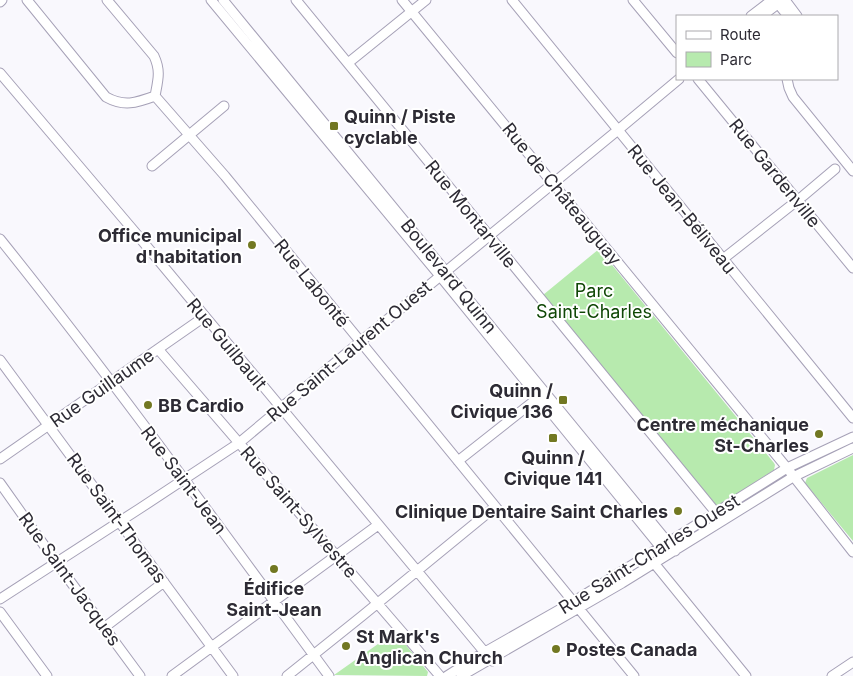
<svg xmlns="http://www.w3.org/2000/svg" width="853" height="676" viewBox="0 0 853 676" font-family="Inter,sans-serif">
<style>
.green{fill:#b7eaae}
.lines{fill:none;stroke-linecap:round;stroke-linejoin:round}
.minor-casing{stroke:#a6a1b7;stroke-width:11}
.minor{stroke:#fff;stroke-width:9}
.poi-dot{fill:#727822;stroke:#fff;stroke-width:2}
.labels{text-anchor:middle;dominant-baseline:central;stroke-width:4;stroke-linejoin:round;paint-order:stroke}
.poi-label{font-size:18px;font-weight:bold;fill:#2d2b34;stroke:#fff;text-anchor:start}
.street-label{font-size:18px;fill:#2d2b34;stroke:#fff}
.park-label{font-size:18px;fill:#0f4705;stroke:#fff}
</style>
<rect width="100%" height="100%" fill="#f9f8fd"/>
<path class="green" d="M599,249L774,463L775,465L774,470L719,506L716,505L543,295Z
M853,455V541L805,483L807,478Z
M395,632L428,672L427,676L334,675Z"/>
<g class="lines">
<g class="minor-casing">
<path id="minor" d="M27,0L106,97C124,107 136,103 155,96
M107,0L154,56C161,71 158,80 155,96
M211,0L440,276L667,555
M223,0L675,551
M296,0L713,509L721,521
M402,0L787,468L853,552
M512,0L853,418
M633,0L677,53
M775,0L788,16
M785,0L797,16
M0,2L2,0
M751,16L772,0
M762,16L783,0
M348,63L426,0
M0,73L134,231L492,661
M698,79L853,268
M787,79L789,88L793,97L853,171
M155,96L225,176L634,676
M152,166L224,106
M0,239C114,381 221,529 329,676
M723,259L803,196L835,169
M158,349L440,676
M0,360L233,676
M0,459L204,317
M458,461L543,394
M0,483L56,562L140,676
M654,563L746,676
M0,599L139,509L239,443L360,342L618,130L679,79
M0,612L47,676
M105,627L164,582
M172,676L378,525
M287,676L362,616L495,507
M447,676L485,652L573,602L787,468L853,437
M461,676L622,583L793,477L853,448
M832,676L853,662"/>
</g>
<use href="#minor" class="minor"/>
</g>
<g class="poi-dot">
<rect x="329" y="121" width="10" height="10" rx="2.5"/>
<circle cx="252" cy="245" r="5"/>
<rect x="558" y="395" width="10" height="10" rx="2.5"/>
<circle cx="148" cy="405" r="5"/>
<circle cx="819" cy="434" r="5"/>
<rect x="548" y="433" width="10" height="10" rx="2.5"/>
<circle cx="678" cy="511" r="5"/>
<circle cx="274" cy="569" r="5"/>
<circle cx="346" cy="646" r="5"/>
<circle cx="556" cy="649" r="5"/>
</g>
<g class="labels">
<g class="poi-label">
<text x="344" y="116">Quinn / Piste<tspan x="344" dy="21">cyclable</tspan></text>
<text x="242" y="235" text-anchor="end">Office municipal<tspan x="242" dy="21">d'habitation</tspan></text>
<text x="553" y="390" text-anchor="end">Quinn /<tspan x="553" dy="21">Civique 136</tspan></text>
<text x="158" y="405">BB Cardio</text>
<text x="809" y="424" text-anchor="end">Centre méchanique<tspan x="809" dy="21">St-Charles</tspan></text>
<text x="553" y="457" text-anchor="middle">Quinn /<tspan x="553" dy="21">Civique 141</tspan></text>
<text x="668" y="511" text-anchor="end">Clinique Dentaire Saint Charles</text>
<text x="274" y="588" text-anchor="middle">Édifice<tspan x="274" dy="21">Saint-Jean</tspan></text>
<text x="356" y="636">St Mark's<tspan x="356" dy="21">Anglican Church</tspan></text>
<text x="566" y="649">Postes Canada</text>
</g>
<g class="street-label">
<text transform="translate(775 173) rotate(51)">Rue Gardenville</text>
<text transform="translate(562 194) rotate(51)">Rue de Châteauguay</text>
<text transform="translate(682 209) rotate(51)">Rue Jean-Béliveau</text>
<text transform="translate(471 214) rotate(51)">Rue Montarville</text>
<text transform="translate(449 276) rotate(51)">Boulevard Quinn</text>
<text transform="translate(312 283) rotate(51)">Rue Labonté</text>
<text transform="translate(227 344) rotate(50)">Rue Guilbault</text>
<text transform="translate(349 351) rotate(-40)">Rue Saint-Laurent Ouest</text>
<text transform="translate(102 388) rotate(-35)">Rue Guillaume</text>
<text transform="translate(184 480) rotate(53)">Rue Saint-Jean</text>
<text transform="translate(299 512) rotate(49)">Rue Saint-Sylvestre</text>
<text transform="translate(117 518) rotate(54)">Rue Saint-Thomas</text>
<text transform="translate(649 554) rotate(-32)">Rue Saint-Charles Ouest</text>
<text transform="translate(70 579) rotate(54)">Rue Saint-Jacques</text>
</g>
<g class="park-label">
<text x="594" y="290">Parc<tspan x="594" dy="21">Saint-Charles</tspan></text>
</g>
</g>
<rect x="676" y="15" width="162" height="65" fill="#ffffff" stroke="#abaaae"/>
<rect x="686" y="31" width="25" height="8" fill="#ffffff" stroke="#abaaae"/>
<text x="720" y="40" font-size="15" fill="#2d2b34">Route</text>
<rect x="686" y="52" width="25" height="15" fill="#b7eaae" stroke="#abaaae"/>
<text x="720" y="65" font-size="15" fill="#2d2b34">Parc</text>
</svg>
